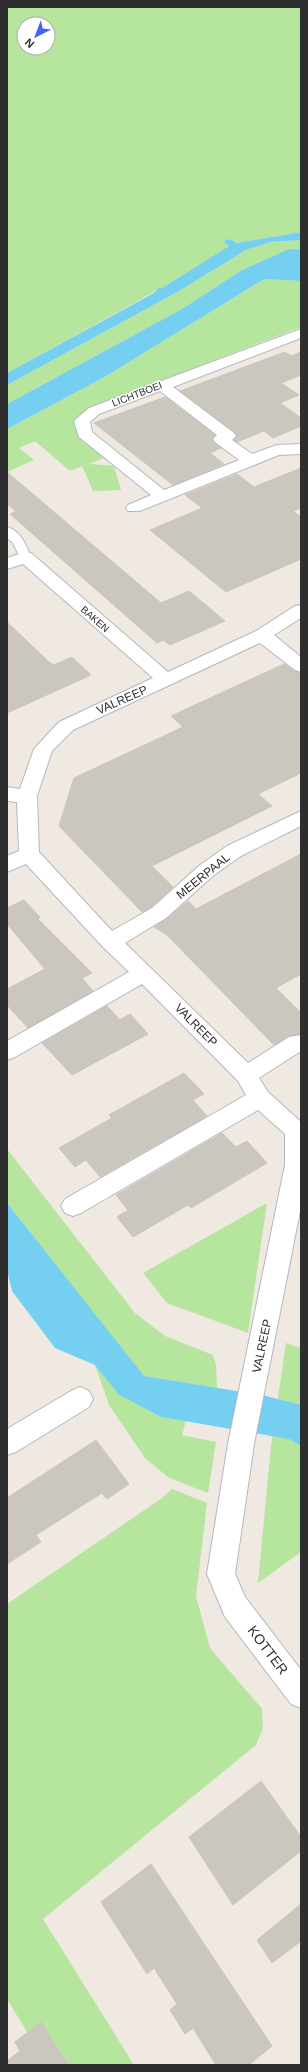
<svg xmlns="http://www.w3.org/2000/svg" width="308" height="2072" viewBox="0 0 308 2072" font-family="Helvetica,sans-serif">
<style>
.green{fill:#b6e59e;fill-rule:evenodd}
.water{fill:#75cff0}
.building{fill:#cbc7bf;stroke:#cbc5ba}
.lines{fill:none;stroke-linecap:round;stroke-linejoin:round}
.lane-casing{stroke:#b4b7c1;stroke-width:2}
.street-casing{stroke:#b4b7c1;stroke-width:2}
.lane{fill:#fff;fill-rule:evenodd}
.street{fill:#fff;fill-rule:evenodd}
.labels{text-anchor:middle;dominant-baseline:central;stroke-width:3;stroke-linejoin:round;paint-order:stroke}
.far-street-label{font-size:10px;fill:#2e2e2e;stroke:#fff}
.street-label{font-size:12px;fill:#2e2e2e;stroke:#fff}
.near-street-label{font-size:14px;fill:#2e2e2e;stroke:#fff}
</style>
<rect width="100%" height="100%" fill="#efe9e1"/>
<path class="green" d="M7,7H301V232L237,243L230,239L223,241L229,246L162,288H158L154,292L7,373ZM24,24H48V48H24Z
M301,240V250L289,249L242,270L182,309L7,404V385L179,291L246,250L271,242Z
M264,279L301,281V327L108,401L97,406L76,421C74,440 92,447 106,457L90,464L114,466L121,490L93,491L82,466L70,471L35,441L19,448L34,460L7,472V429L103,378Z
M7,1149L135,1313L165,1336L213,1355L216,1365L217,1389L144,1376L127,1357L7,1203Z
M267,1203L248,1333L167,1303L143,1273Z
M286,1343L301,1348V1405L287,1402L289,1439L301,1446V1552L258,1583L271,1446Z
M95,1365L119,1395L161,1417L186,1421L182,1435L216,1442L208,1493L169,1478L145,1458L109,1405Z
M172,1489L207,1503L196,1596L210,1648L262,1709L263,1728L256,1745L43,1919L134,2065H47L7,1999V1604L162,1498Z"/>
<path class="water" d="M301,232V240L271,242L246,250L179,291L7,385V373L154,293L158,288H162L229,246L223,241L230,239L237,243Z
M289,249L301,250V281L264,279L103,378L7,429V404L182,309L242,270Z
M7,1203L144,1376L266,1396L301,1405V1446L289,1439L161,1417L119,1395L95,1365L55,1348L12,1291L7,1270Z"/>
<path class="building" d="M285,352L291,356L301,352V375L281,383L299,395L280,403L301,418V426L273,438L264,431L237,442L234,440L237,436L235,432L180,391Z
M165,397L215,435L212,440L221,448L210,453L224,464L173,485L94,423Z
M301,468V508L293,511L301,517V559L226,592L150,530L202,508L185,495L237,474L254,487Z
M7,472L161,603L189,591L225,621L170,645L163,640L157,643L10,514L16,511L7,504Z
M7,622L49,662L54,665L72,657L91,675L7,713Z
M284,664L294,671L301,673V773L258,794L272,806L152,866L173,887L151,907L142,912L59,826L74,778L183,727L171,716Z
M301,854V974L276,988L301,1013V1034L288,1036L274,1045L167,935L154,927L167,919L188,901L196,909Z
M24,900L40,917L38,919L92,973L82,978L93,991L28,1028L7,1005V989L45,969L7,924V908Z
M107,1006L120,1020L130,1014L148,1034L72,1075L42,1043Z
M184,1073L204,1094L193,1100L207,1116L100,1177L86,1160L75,1167L59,1148L112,1118L109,1115Z
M222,1133L236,1147L247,1141L267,1163L191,1208L188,1205L133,1237L117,1217L128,1210L116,1195Z
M96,1440L129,1484L107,1499L102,1493L36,1535L41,1542L7,1564V1498Z
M261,1781L301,1837V1851L233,1905L189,1837Z
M151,1864L272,2046L249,2065H216L193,2028L185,2034L170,2010L177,2004L154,1968L147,1974L101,1902Z
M301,1904V1941L272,1963L257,1940Z
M41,2022L68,2065H7V2061L20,2051L15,2042Z"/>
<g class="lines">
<g class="lane-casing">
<path id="lane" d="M7,527C21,531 26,545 31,557L29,560H21L13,543L7,538Z"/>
</g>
<g class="street-casing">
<path id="street" d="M301,329V338L173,387L234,433L236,436L232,440L252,454L277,445L301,444V454L279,455L140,511H128L126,508L128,505L151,495L79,437L74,421L89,408ZM160,391L217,435L213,439L215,442L239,460L164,490L92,432L90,422L99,414Z
M25,552L31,553L168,672L256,631L295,606L301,605V618L274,635L301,657V672L295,670L260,643L73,730L52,751L37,796L39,852L112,931L152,908L200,865L227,846L301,811V826L241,856L214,875L166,918L125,943L248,1063L289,1037L301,1035V1051L259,1078L268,1092L301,1122V1206L254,1444L235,1574L245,1597L301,1670V1708L291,1704L225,1617L207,1574L228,1444L285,1165V1134L258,1110L81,1213L73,1216L65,1213L61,1206L65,1199L246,1095L238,1081L142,984L15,1057L7,1060V1041L129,972L103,947L26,864L7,872V856L19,851L17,802L7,801V787L20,789L34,749L59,722L153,678L23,564L7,569V558Z
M80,1387L89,1391L93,1399L89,1407L16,1452L7,1455V1429L71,1391Z"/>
</g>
<use href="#lane" class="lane"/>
<use href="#street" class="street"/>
</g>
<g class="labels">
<g class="far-street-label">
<text transform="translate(137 394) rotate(-21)">LICHTBOEI</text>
<text transform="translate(95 619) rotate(41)">BAKEN</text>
</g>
<g class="street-label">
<text transform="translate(122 700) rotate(-24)">VALREEP</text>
<text transform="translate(203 876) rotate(-39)">MEERPAAL</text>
<text transform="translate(196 1025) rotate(45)">VALREEP</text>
<text transform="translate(262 1346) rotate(-78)">VALREEP</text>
</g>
<g class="near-street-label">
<text transform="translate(268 1650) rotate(53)">KOTTER</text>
</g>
</g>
<rect width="308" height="2072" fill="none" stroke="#2e2e2e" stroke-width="16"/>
<g transform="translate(36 36) rotate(222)"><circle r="19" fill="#ffffff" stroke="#ababab"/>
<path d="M0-3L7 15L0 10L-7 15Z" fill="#4264fb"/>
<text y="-6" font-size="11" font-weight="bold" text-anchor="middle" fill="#2e2e2e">N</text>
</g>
</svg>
